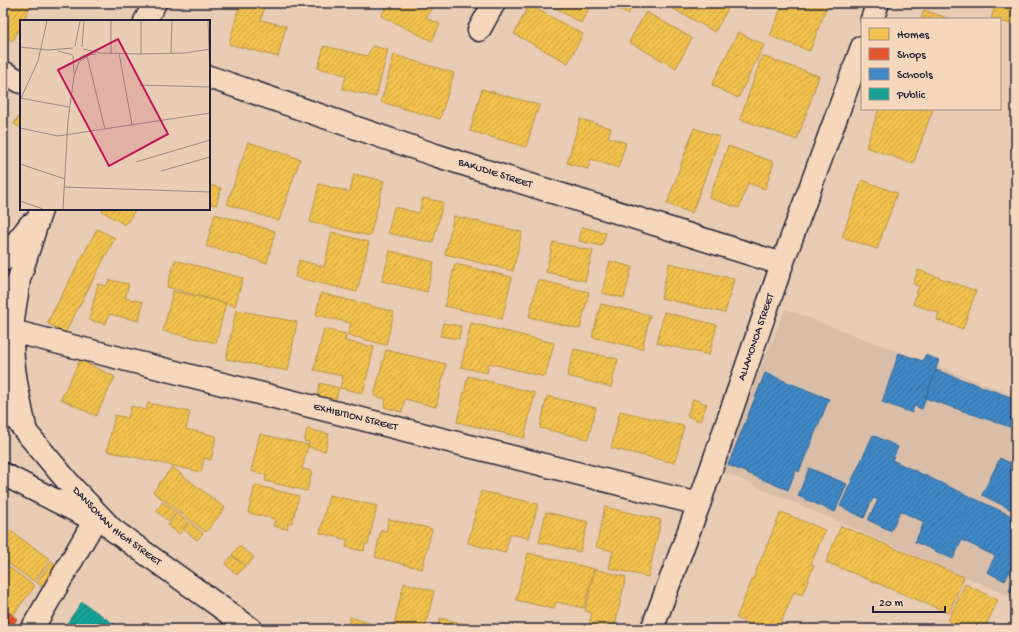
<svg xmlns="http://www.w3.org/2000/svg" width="1019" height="632" viewBox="0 0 1019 632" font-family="'Gochi Hand',sans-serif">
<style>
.built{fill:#d8bea9}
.homes{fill:url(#homes-hatch);stroke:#b49148}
.shops{fill:url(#shops-hatch);stroke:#aa4732}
.schools{fill:url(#schools-hatch);stroke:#36699c}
.public{fill:url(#public-hatch);stroke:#1a7c7c}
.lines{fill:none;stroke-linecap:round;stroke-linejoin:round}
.minor-casing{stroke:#22223b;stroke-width:25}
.major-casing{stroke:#22223b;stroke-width:25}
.minor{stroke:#f5d7bb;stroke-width:22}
.major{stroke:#f5d7bb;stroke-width:22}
.labels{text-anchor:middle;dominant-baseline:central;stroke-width:4;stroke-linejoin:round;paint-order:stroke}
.street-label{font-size:11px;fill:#22223b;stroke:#f5d7bb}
.inset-road{fill:none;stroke:#998883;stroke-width:1}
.view{fill:#c2185b;fill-opacity:0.15;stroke:#c2185b;stroke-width:2}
.inset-edge{fill:none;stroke:#22223b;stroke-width:2}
</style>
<defs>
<pattern id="homes-hatch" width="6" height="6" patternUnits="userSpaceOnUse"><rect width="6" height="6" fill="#f2c14e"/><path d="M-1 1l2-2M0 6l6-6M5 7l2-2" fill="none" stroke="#cfa645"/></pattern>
<pattern id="shops-hatch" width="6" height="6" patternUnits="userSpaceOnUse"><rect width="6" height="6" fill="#e4572e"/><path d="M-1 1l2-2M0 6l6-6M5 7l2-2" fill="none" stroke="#b84828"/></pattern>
<pattern id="schools-hatch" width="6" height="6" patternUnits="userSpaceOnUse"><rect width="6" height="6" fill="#3f88c5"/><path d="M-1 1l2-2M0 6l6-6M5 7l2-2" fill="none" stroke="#346fa1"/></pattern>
<pattern id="public-hatch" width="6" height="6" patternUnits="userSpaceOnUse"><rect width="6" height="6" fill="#17a398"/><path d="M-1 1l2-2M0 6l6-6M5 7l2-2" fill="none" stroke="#14847d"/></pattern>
</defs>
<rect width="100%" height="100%" fill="#e8ccb3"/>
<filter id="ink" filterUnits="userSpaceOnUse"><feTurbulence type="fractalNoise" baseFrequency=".025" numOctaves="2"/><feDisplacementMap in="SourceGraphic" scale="8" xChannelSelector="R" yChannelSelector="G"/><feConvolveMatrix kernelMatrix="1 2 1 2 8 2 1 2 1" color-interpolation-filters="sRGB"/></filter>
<g filter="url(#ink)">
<path class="built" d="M785,309L1016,396V599L719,470Z"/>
<path class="homes" d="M3,3H32L23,21H21V25L13,41L3,36Z
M240,3H261L265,4L261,20L286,26L278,57L229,44Z
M388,3H434L426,18L440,24L432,41L381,16Z
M546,3H592L581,23Z
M609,3H634L628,14L609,4Z
M663,3H731L715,32Z
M783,3H828L810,51L770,36Z
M996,3H1016V20L1015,25L1000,21V19L991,18Z
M529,5L583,34L568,63L514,34Z
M924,10L950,19H921Z
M646,12L692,38L676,68L629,42Z
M738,32L764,45L738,98L712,85Z
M324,46L367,56L373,46L388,50L376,97L343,89L346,75L318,68Z
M394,55L454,73L440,119L381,102Z
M762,56L819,76L797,140L740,119Z
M482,89L539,105L526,147L470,131Z
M879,109H933L913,164L866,147Z
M18,117L21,119V128L14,124Z
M580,119L611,128L608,137L626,143L618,168L591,159L588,169L567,163Z
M694,128L720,137L692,213L667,204Z
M248,142L300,159L279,221L227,204Z
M728,146L774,162L765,189L748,183L739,208L709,198Z
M354,174L384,181L370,236L310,222L319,184L350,192Z
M862,180L897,193L877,249L842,237Z
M209,185L221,188L216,205L209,203Z
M423,198L443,202L433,243L388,233L394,207L419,213Z
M103,209H136L125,225L102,211Z
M215,214L275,231L267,263L206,246Z
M454,216L522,232L513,271L445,254Z
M582,227L606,233L602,246L579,241Z
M97,229L115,238L65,333L47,323Z
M332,232L369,242L357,292L295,277L299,260L324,267Z
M553,242L593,251L585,281L546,272Z
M390,251L434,262L427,292L382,281Z
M175,260L243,278L235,306L167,287Z
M610,261L632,267L624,298L602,293Z
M669,263L734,279L725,313L661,298Z
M455,264L512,277L502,319L445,306Z
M918,270L976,291L963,329L937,320L939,313L913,304L919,286L913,284Z
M110,280L129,284L125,298L143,302L139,321L109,314L106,324L89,320L98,284L106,286Z
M538,280L589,292L580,329L529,317Z
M173,291L226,303L216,343L163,331Z
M321,293L394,312L386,345L348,335L351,323L316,315Z
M601,304L650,315L642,349L592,337Z
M236,310L297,322L288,371L226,359Z
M664,312L717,325L709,355L657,343Z
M443,323L461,326L459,339L440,336Z
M471,323L554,343L545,377L489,363L487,373L461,367Z
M324,329L346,334L345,341L374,347L363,393L340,388L343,376L314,370Z
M574,349L618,359L611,387L567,376Z
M386,350L446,364L436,407L405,399L402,412L384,407L386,399L374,396Z
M80,360L115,377L96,416L61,399Z
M468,376L535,393L524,438L457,422Z
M320,383L339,388L334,406L316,401Z
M547,396L596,408L588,439L540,428Z
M693,399L707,404L700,421L687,416Z
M148,403L190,412L186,429L216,436L211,460L204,458L201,472L107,451L115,415L128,418L131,406L146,410Z
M620,411L684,426L675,463L611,448Z
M307,429L329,434L325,451L308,447L309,442L304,441Z
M260,434L308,445L302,469L312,471L307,491L265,481L266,475L251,471Z
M172,467L225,508L206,532L153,492Z
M255,485L299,496L292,523H288L287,529L273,526L275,519L248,513Z
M481,491L538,504L529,538L510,534L505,553L468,543Z
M329,495L377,506L368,544H365L364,551L346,547L348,540L320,533Z
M163,502L176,512L169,521L156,511Z
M605,507L661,520L648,577L609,568L613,551L596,547Z
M546,512L588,522L580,552L539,542Z
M781,512L825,530L811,564L814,565L802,595L794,592L778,629H761L736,618Z
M177,513L188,522L179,534L168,525Z
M389,519L432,529L422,569L375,557L381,530L386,531Z
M189,522L203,533L197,540L183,529Z
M841,526L964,577L949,613L826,562Z
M9,530L50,559L35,582L3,560V541Z
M239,546L254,557L247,566L232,555Z
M528,553L594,569L584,608L556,602L554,609L516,600Z
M232,556L245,566L237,575L225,564Z
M51,561L62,569L48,590L37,583Z
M3,563L35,586L13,615L3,608Z
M595,569L626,577L614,629H588L592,613L585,611Z
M404,583L434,591L425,629H393Z
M965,584L998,600L984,629H965L948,621Z
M350,617L381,627L380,629H347Z
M440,618L486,629H438Z"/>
<path class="shops" d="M3,608L17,619L10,629H3Z"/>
<path class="schools" d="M899,353L923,361L925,355L939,360L922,409L914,406L912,413L882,402Z
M936,370L1016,399V429L925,398Z
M765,373L829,399L799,472L796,470L788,490L728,465Z
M873,435L898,447L892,460L1016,518V559L1005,581L987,572L995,556L962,540L953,559L915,542L924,522L900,511L891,531L868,520L878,500L873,498L864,518L840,506Z
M1000,458L1016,466V512L982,495Z
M809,468L847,484L835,512L798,496Z
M1016,575V595L1009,591Z"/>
<path class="public" d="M82,602L121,629H63Z"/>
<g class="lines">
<g class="minor-casing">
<g id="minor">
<path d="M872,19L878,3"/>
<path d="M479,30L494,3"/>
<path d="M3,72L21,82"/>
<path id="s1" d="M209,77L435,155L782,264"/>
<path id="s2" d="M12,331L699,504"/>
<path id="s3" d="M3,401L26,432L73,488L113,530L251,629"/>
<path d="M3,474L98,522"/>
<path d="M32,629L95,520"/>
<path id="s4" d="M652,629L699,504L782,264L862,47"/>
</g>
</g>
<g class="major-casing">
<path id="major" d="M145,21L155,3
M3,260L30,225
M19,279C17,296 13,314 12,331C11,365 19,399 26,432
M13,292L19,279L41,210"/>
</g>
<use href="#minor" class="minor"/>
<use href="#major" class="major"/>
</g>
</g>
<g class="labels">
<g class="street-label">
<text stroke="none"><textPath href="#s1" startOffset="302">BAKUDIE STREET</textPath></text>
<text stroke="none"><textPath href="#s4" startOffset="310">ALLAMONOA STREET</textPath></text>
<text stroke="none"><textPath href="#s2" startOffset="354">EXHIBITION STREET</textPath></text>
<text stroke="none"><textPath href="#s3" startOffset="170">DANSOMAN HIGH STREET</textPath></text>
</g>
</g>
<g transform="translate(20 20)">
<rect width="190" height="190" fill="#e8ccb3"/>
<path class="inset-road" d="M188,1L190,57M55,26L60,1M0,27L28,30L53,28M62,27L64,1M63,29L80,33L121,34L165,33L190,29M38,31L53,35M91,33V1M99,33L112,105M151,33L152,1M121,34V1M53,36L54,53M62,36L76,34M67,36L85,109M58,43L68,36M119,65L190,67M0,78L49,87M1,78L18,41L27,1M0,108L38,116L190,93M116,142L190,120M0,144L45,159M141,151L190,137M44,167L190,172M0,181L23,189M43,189L48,100L54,56L59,42"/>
<path class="view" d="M98,19L148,114L89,146L38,50Z"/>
<rect width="190" height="190" class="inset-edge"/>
</g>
<rect width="1019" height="632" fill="none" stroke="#f5d7bb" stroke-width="16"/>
<rect x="8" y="8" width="1003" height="616" fill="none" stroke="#22223b" stroke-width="1.5" filter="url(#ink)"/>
<rect x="861" y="18" width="140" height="92" fill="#f5d7bb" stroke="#a18f88"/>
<rect x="869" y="28" width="20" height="12" fill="#f2c14e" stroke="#a18f88"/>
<text x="897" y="38" font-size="12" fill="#22223b">Homes</text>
<rect x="869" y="48" width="20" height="12" fill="#e4572e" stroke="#a18f88"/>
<text x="897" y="58" font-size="12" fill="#22223b">Shops</text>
<rect x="869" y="68" width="20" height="12" fill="#3f88c5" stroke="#a18f88"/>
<text x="897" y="78" font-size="12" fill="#22223b">Schools</text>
<rect x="869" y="88" width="20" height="12" fill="#17a398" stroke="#a18f88"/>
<text x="897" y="98" font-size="12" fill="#22223b">Public</text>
<path d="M873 606v6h72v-6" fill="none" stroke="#22223b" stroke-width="2"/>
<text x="879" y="606" font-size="12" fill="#22223b" stroke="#f5d7bb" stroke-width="3" paint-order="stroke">20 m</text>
</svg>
